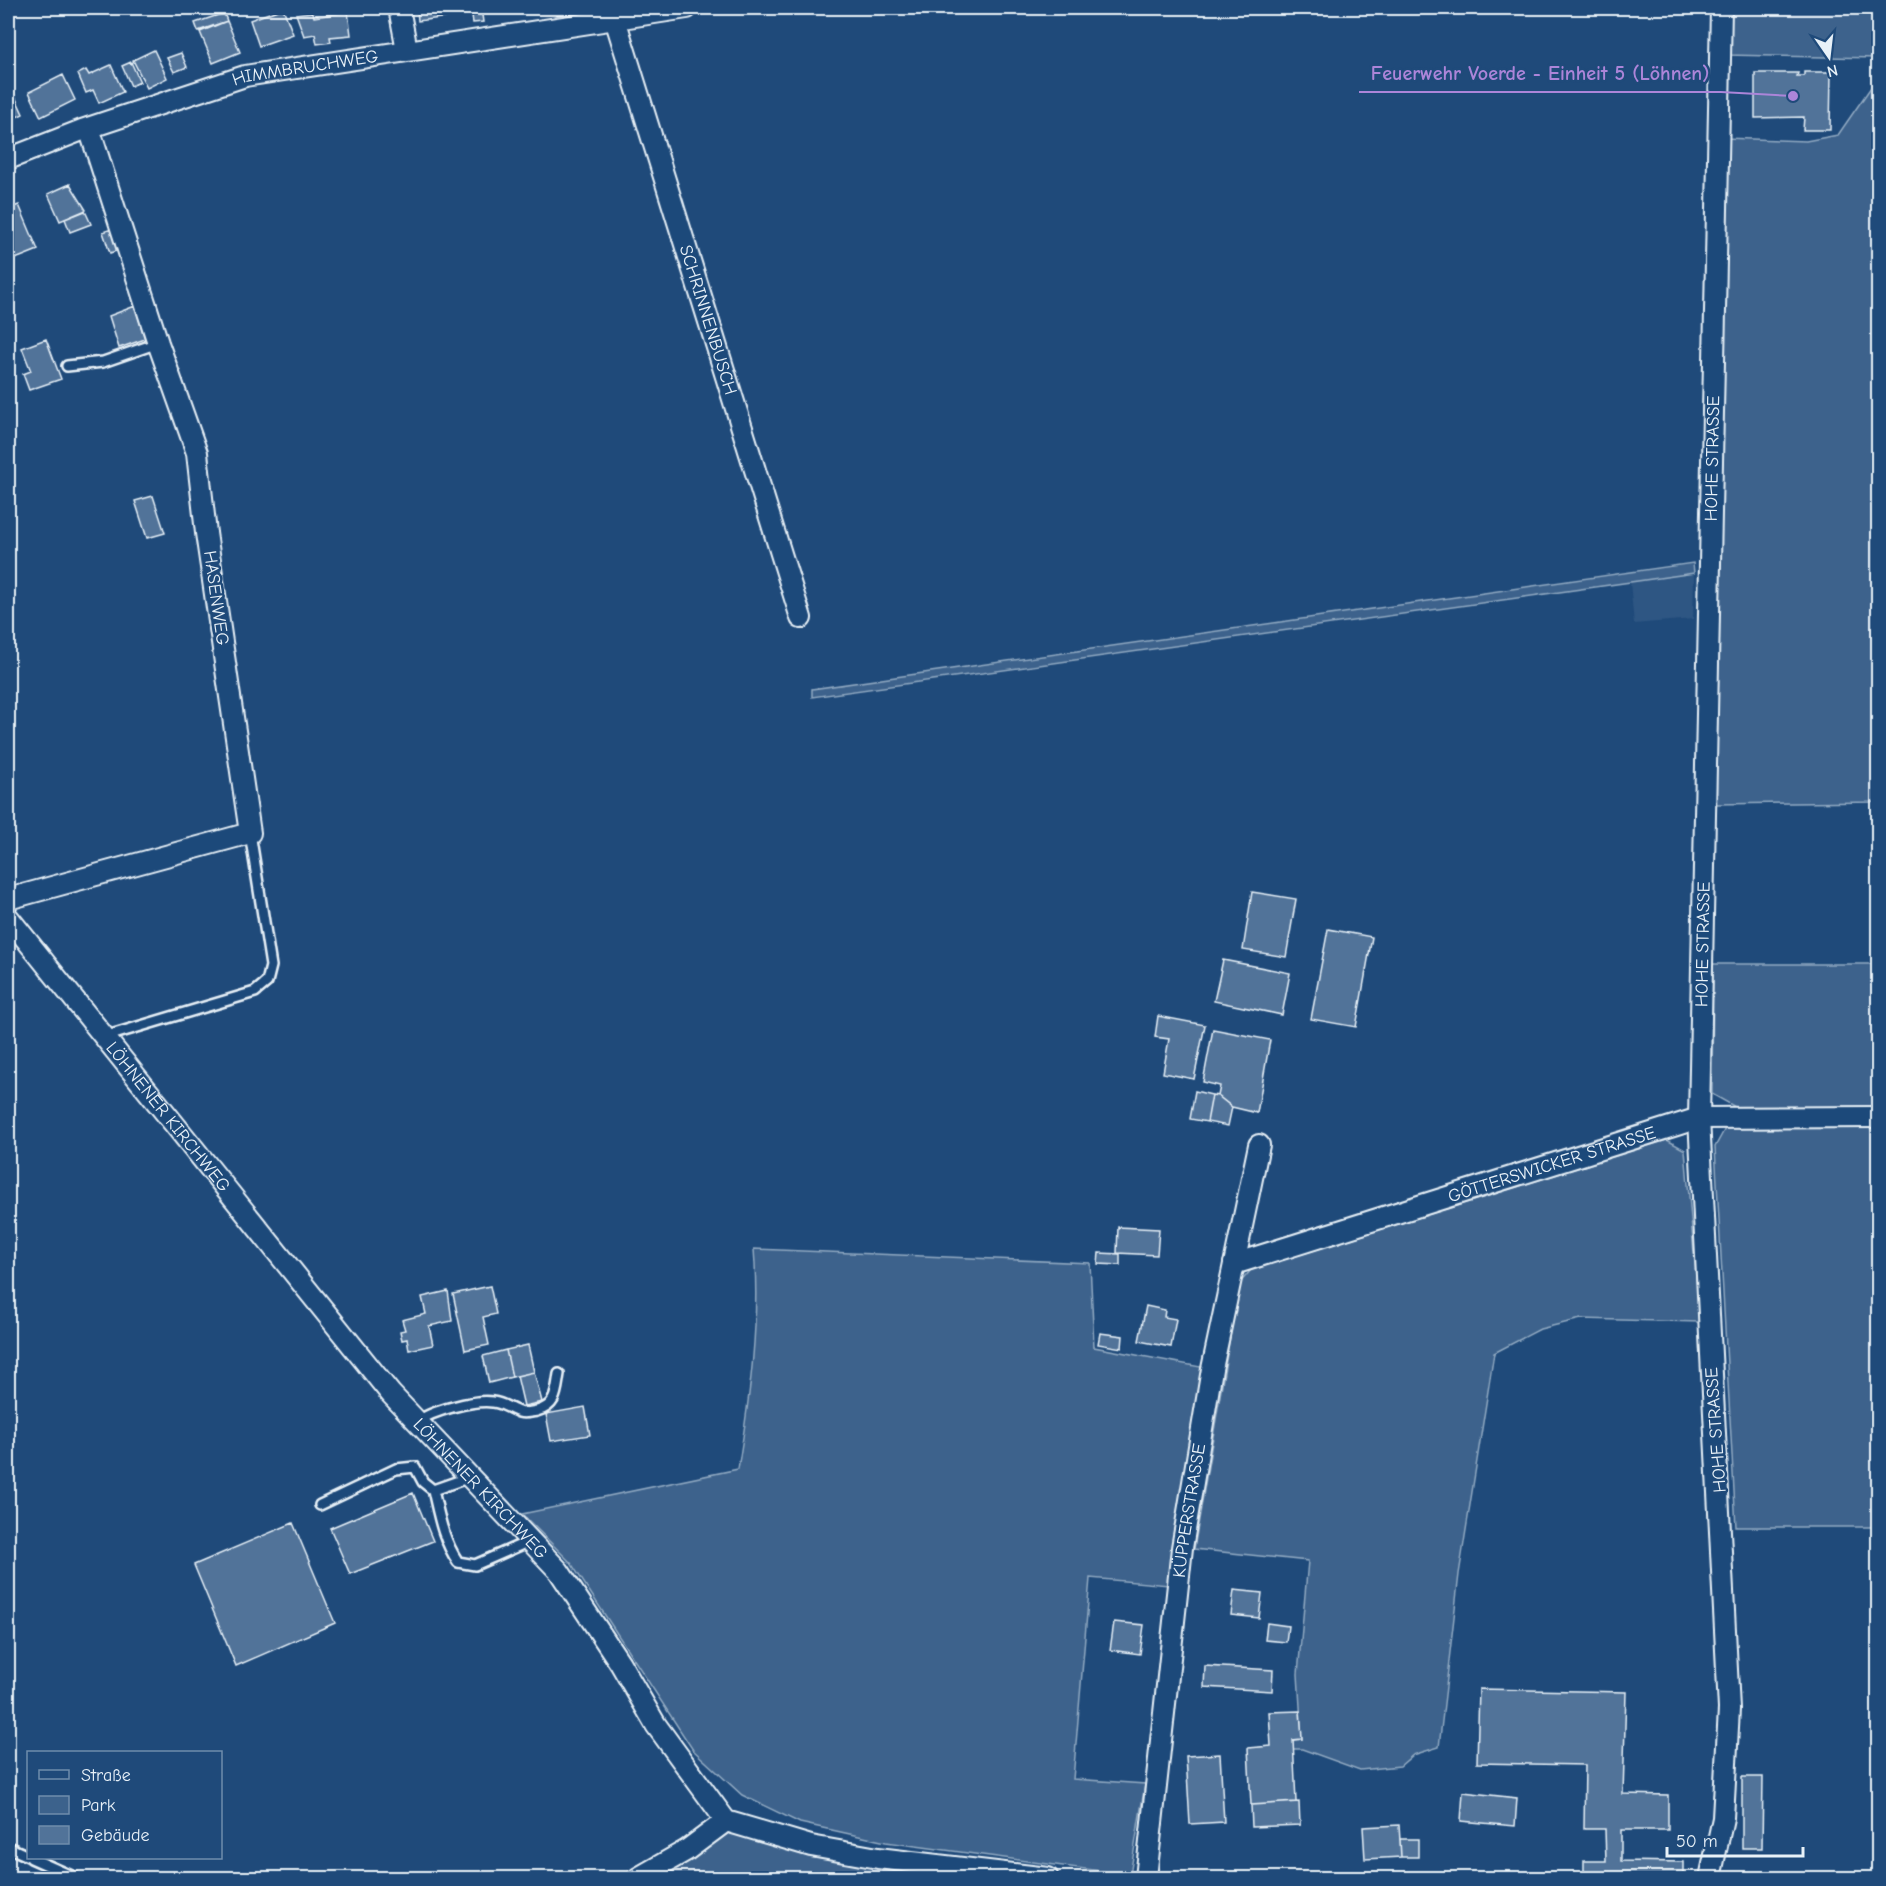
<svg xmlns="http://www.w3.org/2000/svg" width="1886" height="1886" viewBox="0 0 1886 1886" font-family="'Comic Neue',sans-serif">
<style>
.built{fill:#2e5683}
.green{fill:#3c628c;stroke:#92aac2;stroke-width:1.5}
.building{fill:#517399;stroke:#e8f1f8;stroke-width:1.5}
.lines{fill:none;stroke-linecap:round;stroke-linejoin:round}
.lane-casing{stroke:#e8f1f8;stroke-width:14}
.street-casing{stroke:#e8f1f8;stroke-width:24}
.lane{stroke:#1f4a7a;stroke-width:9}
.street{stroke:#1f4a7a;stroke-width:20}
.labels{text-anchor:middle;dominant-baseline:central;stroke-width:5;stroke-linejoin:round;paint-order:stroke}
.street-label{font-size:18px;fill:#e8f1f8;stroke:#1f4a7a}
.leader{fill:none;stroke:#ac85d9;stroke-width:2}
.callout-dot{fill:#ac85d9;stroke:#1f4a7a;stroke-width:2}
.callout-label{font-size:20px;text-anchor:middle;font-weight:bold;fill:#ac85d9;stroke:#1f4a7a;stroke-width:5;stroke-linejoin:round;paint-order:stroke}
</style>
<rect width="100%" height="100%" fill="#1f4a7a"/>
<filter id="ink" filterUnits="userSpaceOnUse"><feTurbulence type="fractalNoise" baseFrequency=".0167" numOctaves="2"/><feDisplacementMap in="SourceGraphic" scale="12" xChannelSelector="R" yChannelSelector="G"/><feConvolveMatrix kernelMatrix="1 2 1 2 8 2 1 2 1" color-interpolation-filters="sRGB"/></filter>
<g filter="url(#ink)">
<path class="built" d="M1694,573L1693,619L1634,624L1630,582Z"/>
<path class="green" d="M1731,8H1878V58L1726,55Z
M1878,77V802L1714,804L1724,138L1806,141L1838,135Z
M1693,563L1694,573L812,697V689Z
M1713,964H1878V1107L1737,1108L1712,1094Z
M1878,1126V1527H1736L1715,1147L1726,1127Z
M1667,1140L1685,1150L1700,1322L1581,1319L1540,1329L1494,1353L1459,1574L1439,1747L1413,1755L1400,1766L1360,1770L1302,1749H1293V1740L1302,1739L1298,1674L1308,1561L1194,1549L1239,1284L1251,1270Z
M754,1249L1090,1263L1094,1347L1206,1368L1169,1585L1090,1578L1073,1779L1145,1784L1130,1875L886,1842L800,1823L742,1795L693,1750L571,1563L522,1514L738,1469C750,1396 760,1322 754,1249Z
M750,1832L797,1833L1015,1878H627L704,1834Z"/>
<path class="building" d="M283,8L293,34L259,46L250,20Z
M417,8H446L448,17L418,21Z
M471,8H481L483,22L473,23Z
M313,12L314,17L348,12L351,35L330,37L331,42L317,44L315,34L304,36L296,14Z
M224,13L227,21L198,31L195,23Z
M227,21L240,52L213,63L200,32Z
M154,50L167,78L147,88L133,60Z
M181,53L187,67L174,72L167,58Z
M131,62L140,82L131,86L122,66Z
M111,65L123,92L99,103L93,90L86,93L78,74L86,70L89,75Z
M1804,72H1831L1830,130H1803L1804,117L1755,118V73H1798L1797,76H1804Z
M63,75L75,100L41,117L29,92Z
M13,92L23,114L8,121V94Z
M70,184L86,210L60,221L48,194Z
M19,205L38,250L8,262V209Z
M85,211L91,224L70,232L65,219Z
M112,229L119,250L110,253L103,232Z
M135,306L145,339L119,348L109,316Z
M46,339L61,379L29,390L23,374L31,371L22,348Z
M153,496L165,533L147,538L135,501Z
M1252,892L1296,899L1286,957L1243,950Z
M1328,929L1372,937L1356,1027L1311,1019Z
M1223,960L1290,973L1282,1015L1214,1001Z
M1158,1016L1205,1025L1194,1079L1163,1073L1169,1039L1155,1037Z
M1213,1029L1270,1040L1257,1113L1232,1107L1218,1096L1220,1086L1203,1082Z
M1195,1091L1212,1095L1207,1122L1190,1119Z
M1212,1095L1218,1096L1232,1107L1228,1126L1207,1122Z
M1118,1227L1159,1229L1157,1255L1117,1253Z
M1099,1253L1120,1254V1265L1098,1264Z
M490,1286L496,1314L483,1317L489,1345L465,1350L453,1294Z
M448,1291L452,1321L429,1326L433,1345L409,1350L407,1339L402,1340L400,1331L405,1330L402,1320L426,1314L422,1297Z
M1146,1306L1165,1310L1164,1317L1176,1319L1171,1347L1139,1341Z
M1100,1333L1123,1336L1122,1348L1098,1344Z
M528,1345L534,1372L512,1377L506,1350Z
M506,1350L512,1377L489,1383L483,1356Z
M534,1372L542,1402L524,1406L517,1376Z
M585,1407L590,1435L551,1441L546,1414Z
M413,1493L433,1541L350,1574L330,1528Z
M293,1523L335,1623L236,1666L194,1565Z
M1234,1590L1262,1593L1259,1618L1231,1615Z
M1114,1622L1144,1625L1140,1654L1110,1650Z
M1267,1623L1288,1626L1286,1642L1265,1640Z
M1205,1666L1273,1670L1272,1691L1204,1687Z
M1479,1689L1626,1692L1623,1794L1668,1795V1830H1621V1861L1683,1862V1878H1584V1861H1606L1605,1829H1584L1585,1765L1477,1763Z
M1300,1711L1302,1739L1293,1740L1296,1802L1251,1805L1248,1748L1271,1746L1269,1712Z
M1220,1754L1224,1822L1190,1824L1186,1756Z
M1742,1777H1763L1762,1848H1742Z
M1463,1792L1517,1798L1515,1826L1461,1821Z
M1299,1802L1300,1825L1252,1827L1251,1805Z
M1399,1825L1401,1857L1365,1859L1363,1827Z
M1400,1839H1418V1857H1401Z"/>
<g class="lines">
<g class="lane-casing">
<path id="lane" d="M67,366L103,362L158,343
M104,1037L255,992L267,982L271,966L250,833
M417,1422C431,1411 475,1399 493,1402C503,1403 510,1409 519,1412C525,1414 531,1412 537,1411C557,1406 556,1391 559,1374
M433,1490C439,1516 443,1540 458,1562L475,1565L532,1540
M320,1505L396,1469L415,1467L423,1482L433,1490L470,1477
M8,1847L28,1856
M31,1858L76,1878"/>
</g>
<g class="street-casing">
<g id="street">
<path d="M399,8L407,50"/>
<path id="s1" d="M615,19L801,618"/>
<path id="s2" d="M8,159L82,130L245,76L687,8"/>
<path d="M8,899L250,833L206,533L197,453L158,343L89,128"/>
<path id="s3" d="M8,917L391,1394L559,1571L620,1663L656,1725L726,1821L811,1846L878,1858L1048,1878"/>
<path id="s4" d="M1234,1264L1699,1118L1878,1117"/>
<path d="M638,1878L687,1850L726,1821"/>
<path id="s5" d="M1146,1878L1182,1548L1212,1369L1259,1145"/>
<path id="s6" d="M1710,1878L1723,1818L1729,1709L1699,1118L1721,8"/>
</g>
</g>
<use href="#lane" class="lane"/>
<use href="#street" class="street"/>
</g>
</g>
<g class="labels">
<g class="street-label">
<text stroke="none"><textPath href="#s2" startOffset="312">HIMMBRUCHWEG</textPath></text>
<text stroke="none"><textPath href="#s1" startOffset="315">SCHRINNENBUSCH</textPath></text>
<text stroke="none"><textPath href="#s6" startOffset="1422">HOHE STRASSE</textPath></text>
<text transform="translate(216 598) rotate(82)">HASENWEG</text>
<text stroke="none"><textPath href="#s6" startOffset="936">HOHE STRASSE</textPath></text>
<text stroke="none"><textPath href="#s3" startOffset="256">LÖHNENER KIRCHWEG</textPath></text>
<text stroke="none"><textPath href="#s4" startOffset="333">GÖTTERSWICKER STRASSE</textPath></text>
<text transform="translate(1716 1430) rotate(-94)">HOHE STRASSE</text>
<text stroke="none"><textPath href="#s3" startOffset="742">LÖHNENER KIRCHWEG</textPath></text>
<text stroke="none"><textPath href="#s5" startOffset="370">KÜPPERSTRASSE</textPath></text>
</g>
</g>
<path class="leader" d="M1793 96L1721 92H1359"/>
<circle class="callout-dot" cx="1793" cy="96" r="6"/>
<g class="callout-label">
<text x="1540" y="80">Feuerwehr Voerde - Einheit 5 (Löhnen)</text>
</g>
<rect width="1886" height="1886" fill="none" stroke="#1f4a7a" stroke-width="30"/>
<rect x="15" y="15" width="1856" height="1856" fill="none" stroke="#e8f1f8" stroke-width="2" filter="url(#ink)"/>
<rect x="27" y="1751" width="195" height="108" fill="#1f4a7a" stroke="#6f8dac" stroke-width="1.5"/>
<rect x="39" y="1770" width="30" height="9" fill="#1f4a7a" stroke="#6f8dac" stroke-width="1.5"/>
<text x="81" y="1781" font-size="18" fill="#e8f1f8">Straße</text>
<rect x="39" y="1796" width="30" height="18" fill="#3c628c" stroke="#6f8dac" stroke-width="1.5"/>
<text x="81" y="1811" font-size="18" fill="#e8f1f8">Park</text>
<rect x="39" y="1826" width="30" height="18" fill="#517399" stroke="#6f8dac" stroke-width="1.5"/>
<text x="81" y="1841" font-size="18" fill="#e8f1f8">Gebäude</text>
<g transform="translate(1829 57) rotate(166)" stroke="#1f4a7a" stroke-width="4.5" paint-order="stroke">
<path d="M0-4.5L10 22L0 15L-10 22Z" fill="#e8f1f8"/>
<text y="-9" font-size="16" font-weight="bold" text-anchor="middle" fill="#e8f1f8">N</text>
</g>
<path d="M1667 1847v9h136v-9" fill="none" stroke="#e8f1f8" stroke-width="3"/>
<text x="1676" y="1847" font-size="18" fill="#e8f1f8" stroke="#1f4a7a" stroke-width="4.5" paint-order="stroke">50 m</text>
</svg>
